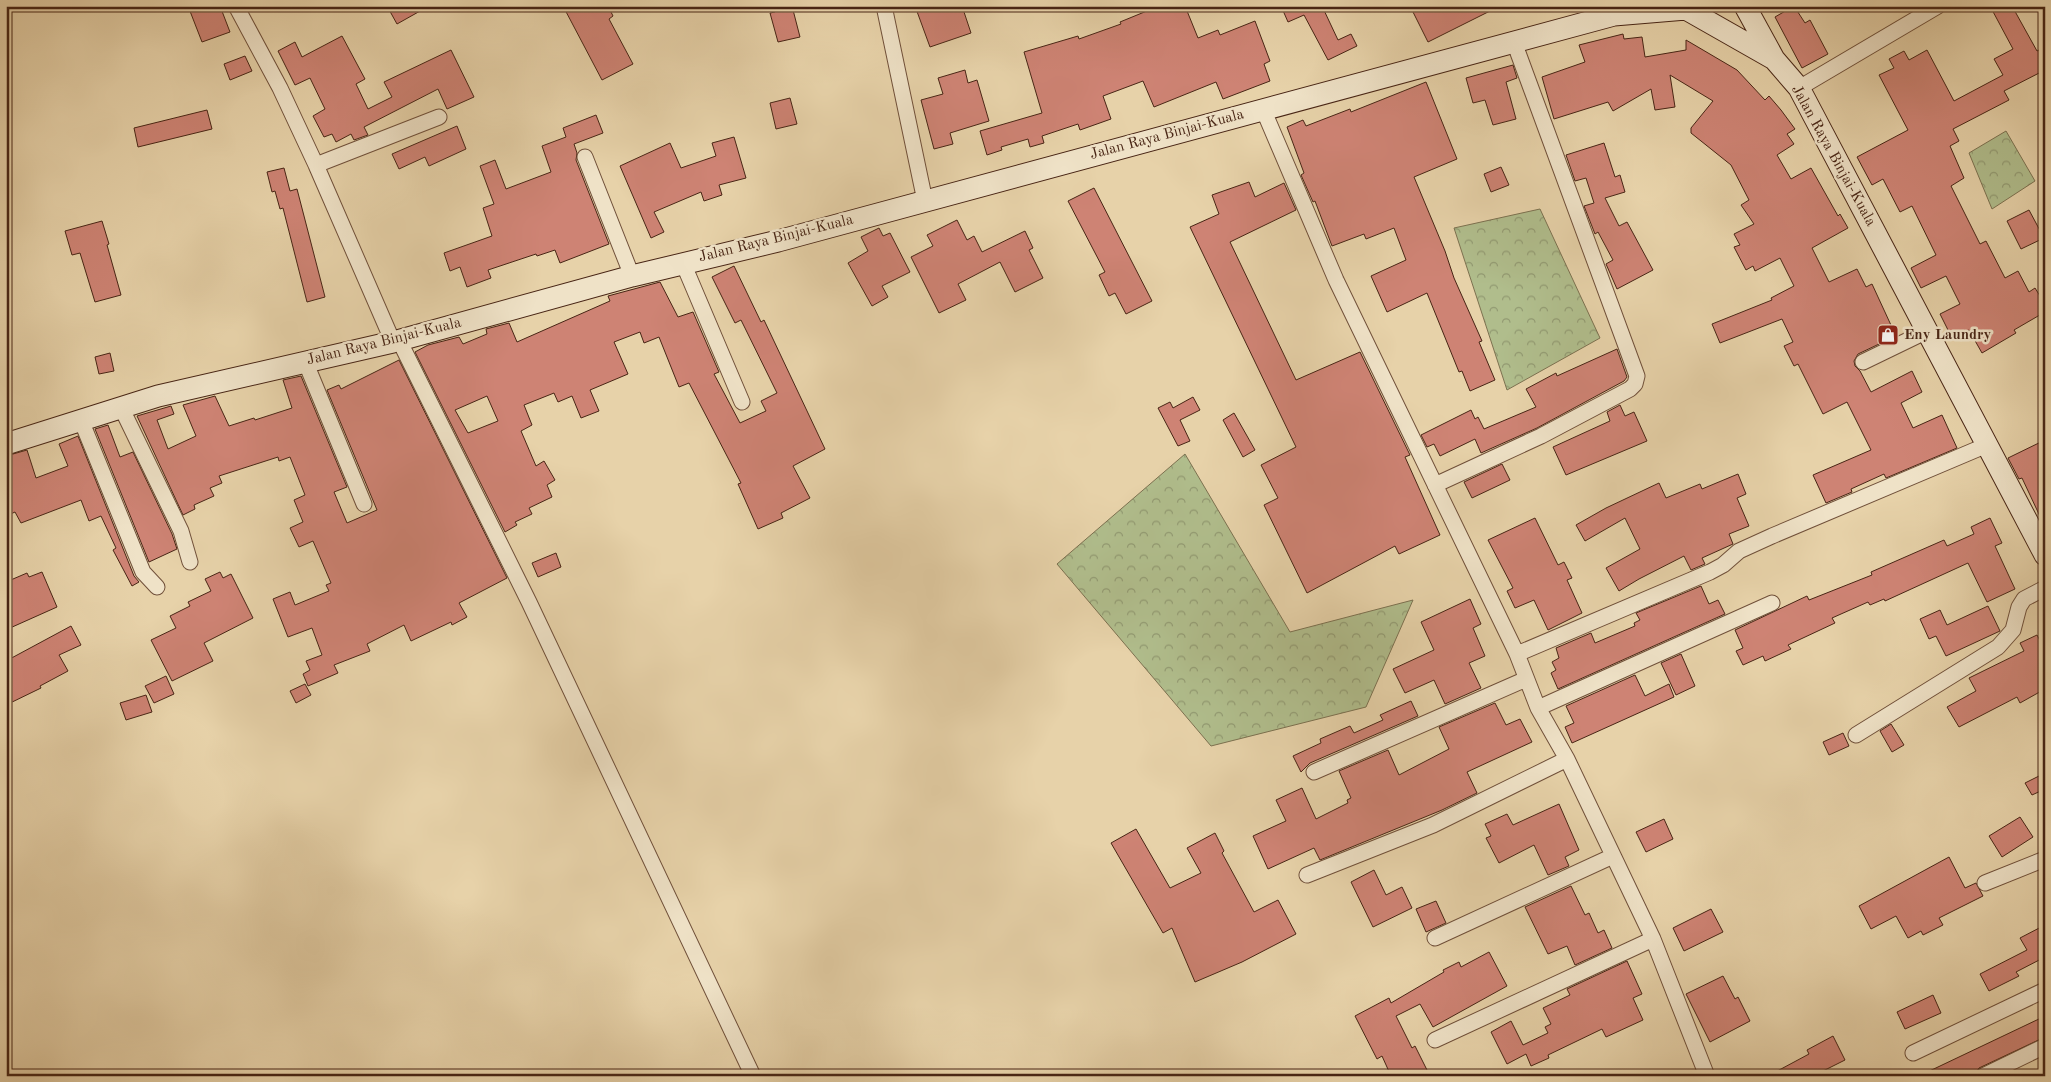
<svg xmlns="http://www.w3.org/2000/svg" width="2051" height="1082" viewBox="0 0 2051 1082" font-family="'Old Standard TT',serif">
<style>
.forest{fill:url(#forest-crowns);stroke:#7c7150}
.building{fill:#ce8374;stroke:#482515;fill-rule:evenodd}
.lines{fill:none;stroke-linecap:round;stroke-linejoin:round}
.street-casing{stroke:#70503a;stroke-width:17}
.secondary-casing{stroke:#482515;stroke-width:23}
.street{stroke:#efe2c7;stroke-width:15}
.secondary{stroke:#efe2c7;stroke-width:21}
.labels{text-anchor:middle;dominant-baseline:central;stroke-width:5;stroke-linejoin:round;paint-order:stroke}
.street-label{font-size:15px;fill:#482515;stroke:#efe2c7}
.poi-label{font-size:15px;font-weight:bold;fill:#482515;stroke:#efe2c7;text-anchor:start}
</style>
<defs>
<pattern id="forest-crowns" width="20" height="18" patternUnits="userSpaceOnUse" patternTransform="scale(1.25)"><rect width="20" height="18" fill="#b0bd8c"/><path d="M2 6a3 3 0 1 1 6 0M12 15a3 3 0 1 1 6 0" fill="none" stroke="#919971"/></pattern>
</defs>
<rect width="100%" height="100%" fill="#e7d2a9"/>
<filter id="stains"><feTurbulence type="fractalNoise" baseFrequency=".004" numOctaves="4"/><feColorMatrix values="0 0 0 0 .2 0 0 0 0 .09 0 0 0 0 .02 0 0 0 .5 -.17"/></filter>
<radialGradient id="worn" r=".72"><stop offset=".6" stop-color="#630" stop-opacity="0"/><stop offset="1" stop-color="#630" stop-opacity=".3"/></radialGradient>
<path class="forest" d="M2006,131L2035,181L1992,209L1969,153Z
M1540,209L1600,338L1507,390L1454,228Z
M1185,454L1290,632L1413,600L1366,707L1211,746L1057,564Z"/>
<path class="building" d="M188,6H220L230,32L202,42Z
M387,6H429L397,24Z
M563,6H608L613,16L609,19L633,64L602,80Z
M773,6H792L800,37L778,42L770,13L775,12Z
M915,6H962L971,33L930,47Z
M1159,6H1185L1198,38L1218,30L1220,35L1255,21L1270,61L1264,64L1270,81L1223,99L1216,82L1154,107L1143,81L1103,96L1111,119L1080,130L1078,124L1042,136L1044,143L1030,147L1028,139L1001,147L1002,150L987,155L980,131L1042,113L1024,52L1078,36L1079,39L1121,24L1120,22Z
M1281,6H1322L1338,40L1351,34L1357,46L1328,60L1304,15L1288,22Z
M1410,6H1500L1428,42Z
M1794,6L1805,23L1810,20L1828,54L1802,68L1775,17Z
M1990,6H2012L2037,51L2045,47V70L2004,91L2009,100L1953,129L1959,141L1950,146L1964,178L1951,186L1980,244L1986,241L2005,278L2018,271L2029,292L2035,288L2045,304V312L2014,330L2016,333L1982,353L1969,330L1952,338L1940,314L1960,304L1946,276L1921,288L1911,268L1936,255L1912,206L1900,212L1883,179L1872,185L1857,157L1908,130L1879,75L1894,68L1889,59L1904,51L1909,60L1927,50L1954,101L2003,75L1994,59L2013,49Z
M1623,34L1624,39L1642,37L1645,57L1686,50V40L1737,70L1765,100L1769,96L1781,110L1795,129L1787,134L1794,144L1777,155L1791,179L1811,168L1838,216L1840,214L1848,228L1812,248L1829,282L1857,269L1866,287L1872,284L1896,336L1858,354L1854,361L1855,366L1860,371L1871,392L1912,371L1922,392L1901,403L1913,428L1942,415L1957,448L1886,478L1884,474L1851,489L1852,492L1826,503L1813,475L1871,450L1847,402L1823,414L1798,364L1794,366L1784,346L1793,342L1782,319L1720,343L1712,324L1772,300L1771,298L1794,286L1780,258L1755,271L1753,266L1746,270L1734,247L1740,245L1734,234L1754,224L1741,205L1749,200L1731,165L1691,133V128L1713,101L1670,75L1675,107L1655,110L1651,89L1613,111L1608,102L1554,119L1542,77L1585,62L1579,45Z
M342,36L365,79L356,84L368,109L392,97L384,82L451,50L474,97L447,109L438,89L364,127L368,135L354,140L351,134L336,142L332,134L324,137L313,116L325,109L310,78L295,85L278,51L295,42L302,57Z
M245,56L252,71L230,80L224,64Z
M1513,65L1517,78L1506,82L1516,119L1493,125L1485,100L1473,103L1466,78Z
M965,70L968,83L977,80L989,121L950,133L953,144L934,149L921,100L943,94L938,78Z
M1426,82L1457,159L1414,177L1445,251L1454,278L1482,341L1479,342L1495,380L1470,391L1462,371L1459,372L1427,293L1387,312L1371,276L1406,260L1394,228L1366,239L1364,234L1332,246L1315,201L1313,202L1301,175L1304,173L1287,127L1303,120L1306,126L1350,109L1351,112Z
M790,98L797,124L776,129L770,103Z
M207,110L212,129L138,147L134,128Z
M596,115L603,133L574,144L577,153L576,160L609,244L560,263L555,250L537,256L536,254L488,270L491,278L467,287L460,267L450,271L444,253L492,236L483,208L494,204L480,166L495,160L506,189L551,172L542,146L566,137L563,128Z
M457,126L466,149L429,166L425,157L399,169L392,154Z
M734,137L746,178L719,185L722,195L704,201L701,192L654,212L664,232L651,238L620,166L670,143L681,168L716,156L712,143Z
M1604,143L1615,177L1620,175L1625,192L1605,198L1619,226L1627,222L1653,270L1617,289L1606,264L1613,260L1598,232L1595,234L1584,206L1594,203L1586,178L1575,181L1566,155Z
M1501,167L1509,185L1491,192L1484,174Z
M284,168L290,191L297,189L325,297L307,302L283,208L280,209L275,191L272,192L267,172Z
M1249,182L1255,197L1284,183L1296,210L1230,242L1296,380L1360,352L1410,455L1405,457L1440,535L1399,554L1395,546L1307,593L1264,505L1278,498L1261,465L1296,447L1190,227L1219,214L1212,195Z
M1094,188L1152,301L1126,314L1115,293L1109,296L1099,275L1105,272L1068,201Z
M2029,210L2044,238L2021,249L2007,221Z
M957,220L967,240L974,236L982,252L1025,231L1033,248L1029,250L1043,278L1015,292L1000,262L958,284L966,300L939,313L911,257L933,246L927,235Z
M102,221L109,244L107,245L121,295L95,302L80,253L72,255L65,231Z
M879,228L883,236L890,233L910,272L882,286L888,297L872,306L848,263L868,251L861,237Z
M734,266L761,322L764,320L825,449L793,466L810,498L781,513L783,518L758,529L738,484L741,483L689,383L679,387L659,337L644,343L640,332L614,342L628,374L590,390L599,411L581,418L572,396L558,402L554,393L524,405L532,425L521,431L536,466L544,461L555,480L547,485L552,497L529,508L532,514L515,522L517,525L505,532L415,352L428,345L459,337L463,344L487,334L486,329L509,323L517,342L610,301L608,296L660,282L678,317L693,312L719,372L714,374L740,423L766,411L761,401L777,393L741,320L735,323L712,277ZM487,396L498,421L468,433L455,410Z
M1617,349L1627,377L1624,381L1537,428L1481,453L1475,439L1440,456L1434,444L1427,447L1421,435L1471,410L1475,419L1478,417L1484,429L1536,407L1526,389L1556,373L1557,376Z
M110,353L114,371L99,374L95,357Z
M399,360L507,578L459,603L467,617L452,625L451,622L411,641L404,625L367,644L370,651L334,665L338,673L308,686L303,674L310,670L306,661L322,655L312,628L288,637L273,599L290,592L295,605L329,591L326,585L331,583L313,541L299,547L290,528L303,522L294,500L305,495L290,457L279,461L278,457L219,476L222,483L210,488L214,496L194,505L195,509L183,515L137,416L171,406L174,414L157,420L168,449L196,436L183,405L215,396L229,426L254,418L255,420L292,408L283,380L301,376L347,487L334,492L347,523L377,510L327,390L339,385L341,389Z
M1193,397L1200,410L1180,420L1190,441L1178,446L1158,408L1170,402L1173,408Z
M1620,405L1625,416L1634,412L1647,441L1566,475L1553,447L1610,421L1607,412Z
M1234,413L1255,450L1243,457L1223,420Z
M108,425L120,457L133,452L172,534L177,549L149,562L95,429Z
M78,436L134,576L139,582L132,586L113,550L116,548L101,516L89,521L81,500L21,523L15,512L6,516V456L27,450L36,478L68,466L59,444Z
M2045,440V527L2022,478L2019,479L2008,458Z
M1502,464L1510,480L1472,498L1464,482Z
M1738,474L1746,494L1737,498L1749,526L1729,534L1733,544L1702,558L1705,564L1691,570L1684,556L1639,579L1619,591L1606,568L1640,549L1625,518L1585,541L1576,525L1606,508L1659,483L1666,498L1700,484L1702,489Z
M1535,518L1558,565L1564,562L1572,578L1567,580L1582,613L1548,630L1534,600L1515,608L1507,591L1513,588L1488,540Z
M1990,518L2002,543L1995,546L2015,589L1987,602L1968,563L1885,601L1884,599L1870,605L1868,602L1832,618L1835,623L1788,645L1791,649L1765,661L1763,656L1743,665L1736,651L1743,648L1735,630L1807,596L1809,600L1872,575L1871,572L1944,540L1947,546L1974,534L1971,527Z
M556,553L561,567L538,577L532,563Z
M42,572L57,607L10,628L6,618V582L27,573L29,577Z
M220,572L223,578L231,574L253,618L204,643L213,661L172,681L151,640L176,628L170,616L190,606L188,602L211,591L205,579Z
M1701,586L1709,604L1718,600L1725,614L1558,689L1551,673L1556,670L1552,662L1559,658L1556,648L1591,633L1595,643L1635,626L1634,623L1640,620L1636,613Z
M1470,599L1481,624L1473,628L1485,656L1469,663L1481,688L1445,704L1434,680L1405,693L1393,669L1434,650L1421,622Z
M1988,606L2000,631L1946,656L1936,636L1929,639L1920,619L1940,610L1947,625Z
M71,626L81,645L59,655L68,671L40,686L41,688L6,705V661Z
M2037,635L2045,650V689L2020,703L2017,697L1959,727L1947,707L1976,691L1969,678L2024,651L2020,643Z
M1681,654L1695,686L1676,695L1661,663Z
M1635,675L1645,696L1669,684L1674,697L1572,743L1565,727L1574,723L1566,706Z
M166,676L174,694L154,703L145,686Z
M305,684L311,695L296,703L290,691Z
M146,695L152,712L126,720L120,703Z
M1411,701L1418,716L1310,763L1301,772L1293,756L1321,743L1320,739L1350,726L1354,733L1383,720L1380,715Z
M1495,703L1506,725L1520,719L1532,742L1467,772L1477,793L1442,810L1320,860L1314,848L1268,869L1253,836L1286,821L1276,800L1302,788L1316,819L1348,803L1347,800L1351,798L1339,771L1388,750L1399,775L1449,749L1439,727Z
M1891,724L1904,745L1892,752L1880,731Z
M1843,733L1849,746L1829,755L1823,742Z
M2045,773V789L2032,795L2025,783Z
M1559,804L1579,850L1565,857L1569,866L1548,875L1534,845L1499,863L1486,838L1491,836L1485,824L1507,814L1513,825Z
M2020,817L2033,837L2002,857L1989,836Z
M1664,819L1673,839L1646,852L1636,832Z
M1136,829L1170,888L1201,873L1187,848L1215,833L1224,851L1222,853L1254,912L1278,900L1296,934L1242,962L1195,982L1172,928L1163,933L1111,843Z
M1949,857L1965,888L1976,883L1983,896L1939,918L1943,925L1923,935L1921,931L1908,938L1896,916L1871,929L1859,906Z
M1374,870L1386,895L1402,887L1412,908L1373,927L1351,882Z
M1571,886L1585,915L1589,913L1598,933L1604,930L1612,948L1575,965L1567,946L1548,954L1525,907Z
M1436,901L1446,923L1426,932L1416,909Z
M1711,909L1723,932L1684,951L1673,928Z
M2045,925V957L2016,972L2019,976L1989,991L1980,974L2027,950L2020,938Z
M1489,952L1507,986L1433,1027L1420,1004L1396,1016L1412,1048L1415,1046L1430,1076H1391L1382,1056L1377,1059L1355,1016L1389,998L1391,1003L1444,972L1443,970L1459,962L1461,967Z
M1627,961L1642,994L1633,998L1643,1020L1606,1037L1602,1029L1548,1055L1549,1058L1531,1066L1526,1054L1507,1064L1491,1032L1511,1021L1523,1045L1548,1033L1545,1027L1551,1024L1543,1008L1570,995L1567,989Z
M1723,976L1735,999L1738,997L1750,1021L1710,1042L1686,994Z
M1933,995L1941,1013L1905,1029L1897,1012Z
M2041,1018L2045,1027V1037L1979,1068L1974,1076H1919Z
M1833,1036L1845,1060L1813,1076H1768L1809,1054L1807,1050Z"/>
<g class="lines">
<g class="street-casing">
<path id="street" d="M236,6L280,88L316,165L393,342
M884,6L925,201
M1799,88L1938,6
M1263,109L1336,280L1517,654L1538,708L1567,759L1653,939L1707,1076
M585,157L632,276
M316,165L439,117
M683,263L742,402
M399,340L529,602L753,1076
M305,361L364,504
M1863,362L1927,331
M121,407L181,531L190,562
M81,420L143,572L157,587
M1435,485L1541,436L1630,389L1635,384L1637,376L1514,42
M1517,654L1710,572L1723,565L1739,551L1772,536L1987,445
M1538,708L1772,603
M1856,735L1998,647L2013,630L2019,607L2024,599L2045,588
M1314,772L1526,679
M1307,875L1433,825L1567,759
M1985,883L2045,859
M1435,938L1613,856
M1435,1040L1653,939
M1913,1053L2045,990
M1983,1076L2045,1046"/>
</g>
<g class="secondary-casing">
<path id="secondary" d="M1745,6L1774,59
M6,444L158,396L393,342L632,276L778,241L1614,15L1686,9L1774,59L1799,88L2045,555"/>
</g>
<use href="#street" class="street"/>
<use href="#secondary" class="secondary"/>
</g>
<defs>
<g id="shop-square" transform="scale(1.125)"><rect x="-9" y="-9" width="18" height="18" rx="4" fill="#8f2418" stroke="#efe2c7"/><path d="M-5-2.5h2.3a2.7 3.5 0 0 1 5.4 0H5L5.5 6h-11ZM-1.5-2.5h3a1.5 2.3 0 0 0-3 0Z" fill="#fff"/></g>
</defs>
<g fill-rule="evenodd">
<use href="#shop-square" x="1888" y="335"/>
</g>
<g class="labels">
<g class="street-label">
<text transform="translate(1167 135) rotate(-15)">Jalan Raya Binjai-Kuala</text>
<text transform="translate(1833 156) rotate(61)">Jalan Raya Binjai-Kuala</text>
<text transform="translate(776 239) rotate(-14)">Jalan Raya Binjai-Kuala</text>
<text transform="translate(384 342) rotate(-14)">Jalan Raya Binjai-Kuala</text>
</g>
<g class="poi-label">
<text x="1904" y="335">Eny Laundry</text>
</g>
</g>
<rect width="2051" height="1082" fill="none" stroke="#e7d2a9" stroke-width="25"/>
<rect x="8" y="8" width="2036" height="1067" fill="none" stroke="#482515" stroke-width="2.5"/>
<rect x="12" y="12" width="2026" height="1057" fill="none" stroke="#482515"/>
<rect width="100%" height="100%" filter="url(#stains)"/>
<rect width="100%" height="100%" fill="url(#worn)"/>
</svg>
